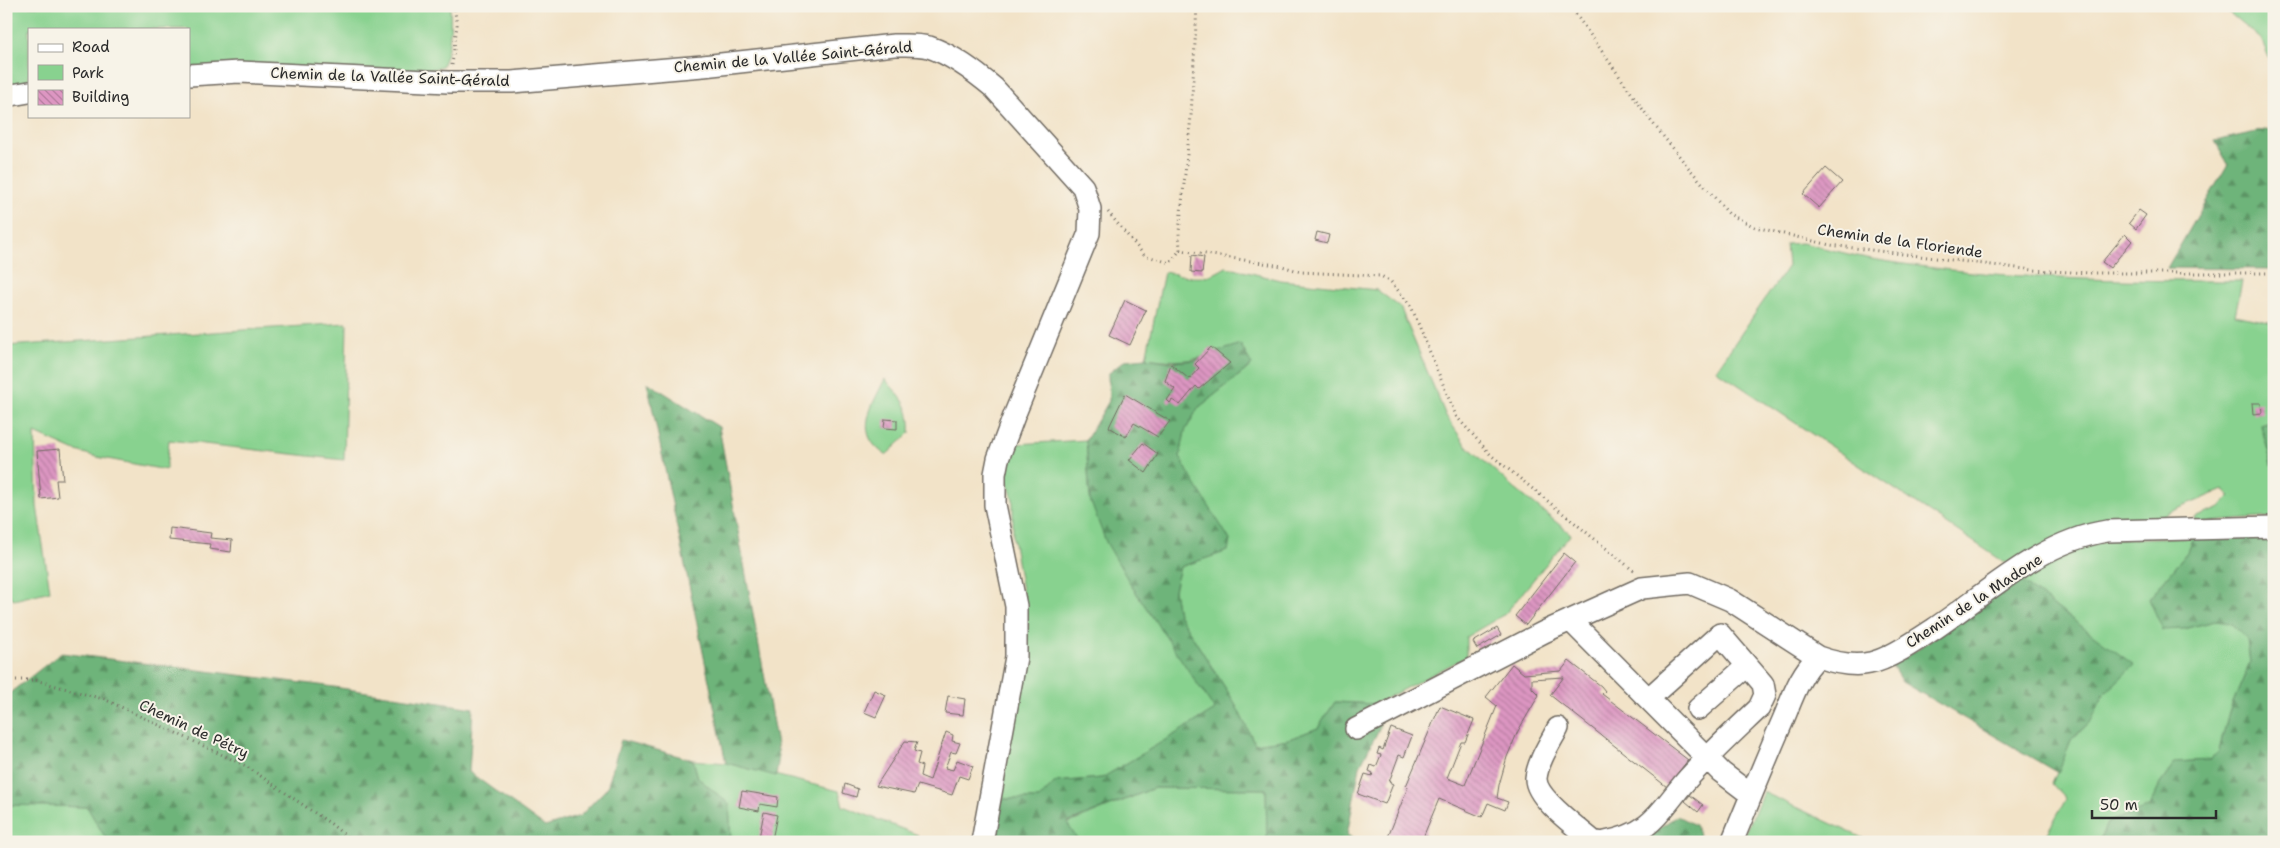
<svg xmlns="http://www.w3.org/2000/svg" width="2280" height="848" viewBox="0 0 2280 848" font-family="'Shantell Sans',sans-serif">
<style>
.green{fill:#88d28f;stroke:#5a7e5d}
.forest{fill:url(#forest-firs);stroke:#4c7052}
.building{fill:url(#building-back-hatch)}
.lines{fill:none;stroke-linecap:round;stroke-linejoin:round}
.minor-casing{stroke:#716b62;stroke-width:24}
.path{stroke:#716b62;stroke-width:3;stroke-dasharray:1 4;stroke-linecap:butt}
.minor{stroke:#fff;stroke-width:21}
.labels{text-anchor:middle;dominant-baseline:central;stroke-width:4;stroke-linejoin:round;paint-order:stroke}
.street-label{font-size:15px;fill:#2b2b2b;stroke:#f7f3e8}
</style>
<defs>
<pattern id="forest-firs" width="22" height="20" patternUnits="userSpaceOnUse" patternTransform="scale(1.25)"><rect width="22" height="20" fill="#6eb47a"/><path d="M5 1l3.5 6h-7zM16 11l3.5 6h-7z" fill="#5b9364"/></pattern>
<pattern id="building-back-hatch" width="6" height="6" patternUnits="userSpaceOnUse" patternTransform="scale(1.25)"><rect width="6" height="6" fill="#dd96c2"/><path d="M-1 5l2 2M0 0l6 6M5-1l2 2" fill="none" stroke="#b37b9e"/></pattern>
</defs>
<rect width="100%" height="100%" fill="#f7f3e8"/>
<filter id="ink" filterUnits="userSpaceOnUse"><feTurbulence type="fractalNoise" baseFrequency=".02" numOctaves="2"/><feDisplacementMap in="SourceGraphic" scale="10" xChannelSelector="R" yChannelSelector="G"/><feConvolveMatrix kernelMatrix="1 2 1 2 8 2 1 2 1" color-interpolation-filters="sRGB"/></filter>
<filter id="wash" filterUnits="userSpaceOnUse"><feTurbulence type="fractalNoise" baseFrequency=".0096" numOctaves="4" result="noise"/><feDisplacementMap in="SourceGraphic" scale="20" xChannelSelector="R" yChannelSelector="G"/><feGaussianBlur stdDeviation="1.12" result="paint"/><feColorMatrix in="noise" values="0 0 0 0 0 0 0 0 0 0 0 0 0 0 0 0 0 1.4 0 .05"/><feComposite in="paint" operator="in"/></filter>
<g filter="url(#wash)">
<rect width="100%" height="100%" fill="#f2e3c8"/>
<path class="green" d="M6,6H450C451,28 451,46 442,66L421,73L189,68V29H29V83L6,87Z
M2221,6H2274V69L2261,39Z
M1802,243C1829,249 1857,257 1884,261C2002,280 2123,281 2242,281L2235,315L2274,323V421L2261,425L2274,472V517L2196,523L2195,518L2218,509L2230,496L2223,490L2156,518L2106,523L2010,566L1716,370L1788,266L1786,244Z
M1226,267L1280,280L1377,290L1400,307L1446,416L1465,444L1515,489L1571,534L1505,614L1466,637V657L1375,704L1335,702L1318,728L1289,739L1255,744L1233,700L1178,614L1174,590L1180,567L1228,551L1180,457L1185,431L1198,408L1252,365L1240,344C1201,359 1189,364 1146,358L1164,272C1191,276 1201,283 1226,267Z
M347,323L344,460L169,440L166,470L97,457L73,450L35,433L37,506L50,591L14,600L6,591V346Z
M885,379C901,398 912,406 910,433L886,455C853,434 871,407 885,379Z
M1086,440L1090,500L1131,585L1216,710L1102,778L1056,782L1039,799H1000L1025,665L1028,625L1013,538V499L1006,477L1016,444Z
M2193,537L2187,552L2149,599L2183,629L2215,621L2230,622L2247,638L2250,663L2229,712L2219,751L2210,760L2176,762L2160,784L2149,808L2107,823L2099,842H2042L2066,799L2052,784L2071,740L2091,721L2104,694L2133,665L2019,580L2055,556L2111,539Z
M693,760L726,763L839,791L843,806L918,835L913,842H731L729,804L698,778Z
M1154,788L1266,789L1267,842H1079L1067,824Z
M1763,792L1871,842H1742Z
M6,805L88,807L108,842H6Z"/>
<path class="forest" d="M2274,128V269L2167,268L2228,164L2215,141Z
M1240,344L1252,365L1198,408L1185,431L1180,457L1192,479L1230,540L1228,551L1180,567L1174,590L1178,614L1233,700L1255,744L1289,739L1318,728L1335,702L1375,704L1380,727L1360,766L1347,835L1361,842H1267L1266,789L1154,788L1067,823L1079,842H994L1000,799H1039L1055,782L1102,778L1215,710L1131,585L1106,542L1090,500L1086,440L1109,401L1108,374L1125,360L1146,358L1172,362L1196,360Z
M647,382L719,427L779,756L776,776L726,763Z
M2274,421V472L2261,425Z
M2274,532V842H2099L2107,823L2149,807L2160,784L2176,762L2210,760L2219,751L2229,712L2250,663L2247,638L2230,623L2215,621L2183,629L2163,630L2149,599L2187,552L2193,537Z
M2019,580L2134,665L2104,694L2091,721L2071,740L2058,773L1902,682L1892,666Z
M61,653L327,686L473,708L469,772L545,827L580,816L607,788L621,740L693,760L698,778L729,804L731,842H108L87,807L6,805V696Z
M1677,816L1695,825L1702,842H1638Z"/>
<g id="blocks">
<path class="building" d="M1826,168L1842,182L1819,208L1803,194Z
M2139,210L2146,215L2136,229L2129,223Z
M1317,232L1329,235L1327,243L1315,240Z
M2125,234L2132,241L2110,268L2102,262Z
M1192,255L1204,257L1202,273L1191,272Z
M1125,300L1146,310L1130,345L1109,335Z
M1211,347L1230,363L1199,389L1196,386L1180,405L1172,400L1170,403L1167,400L1175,389L1165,381L1171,364L1189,379L1199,368L1195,364Z
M1125,394L1170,421L1158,437L1134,423L1126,437L1109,427Z
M2252,403H2261L2262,413L2253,414Z
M885,419L897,420V429L884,428Z
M1143,443L1158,454L1146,473L1129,460Z
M60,449L63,480H56L58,497L41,499L37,451Z
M170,528L211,533L210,538L232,540L231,552L209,549L210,544L169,540Z
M1564,553L1575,562L1526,625L1515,616Z
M1497,628L1501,635L1477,649L1473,642Z
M1569,661L1601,686L1605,691L1602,694L1688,760L1667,787L1550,695L1564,677L1532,679V688L1539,695L1518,731L1507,757L1499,785L1497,798L1508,802L1505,810L1488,803L1482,817L1439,799L1424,835L1428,837L1427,842H1386L1408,787L1406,786L1440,706L1474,720L1465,742H1461L1447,778L1465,785L1497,706L1486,697L1512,664L1524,674L1561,671Z
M874,690L886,695L876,717L864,712Z
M948,696L965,699L963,715L945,713Z
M1391,728L1412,736L1404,757L1399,755L1389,782L1393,784L1385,804L1358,794L1365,774L1372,776L1373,773L1369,771L1371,765L1376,767L1381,755L1377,754L1379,748L1383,750Z
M946,732L953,735L952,741L960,743L956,753L951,752L945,768L953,770L957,760L973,766L968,779L959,776L952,795L918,785L914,794L876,786L905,741L917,742L914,751L920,753L917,764L922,766L920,776L930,780Z
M845,784L858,789L856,797L843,793Z
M742,791L778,797L777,807L760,804L759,811L739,807Z
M1690,795L1703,805L1698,812L1685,801Z
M764,812L777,815L772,840L759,838Z"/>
</g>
</g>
<g filter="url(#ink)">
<use href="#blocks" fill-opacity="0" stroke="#716b62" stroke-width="1"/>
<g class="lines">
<g class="minor-casing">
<path id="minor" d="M189,75L239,72L448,82H512L703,66L894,45C905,45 918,44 929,47C953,55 975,72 994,88L1083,187L1090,209L1089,233L1014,416L998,459L995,474V505L1016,606V657L982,842
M6,96L29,92
M1570,620L1721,772L1750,794
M1698,709L1747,666
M1558,728C1550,743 1538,761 1536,778C1535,798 1578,828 1593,841L1598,842
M1356,729L1544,632L1642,588L1690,583L1730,600L1818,657
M1605,842C1657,833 1661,806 1693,773C1714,750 1737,729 1759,708L1765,695L1763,684L1720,634L1649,698
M1732,842C1749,801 1765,761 1783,720C1792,699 1800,673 1818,657C1835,663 1852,667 1870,663C1888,660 1919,639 1934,629C1987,593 2041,541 2107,531L2274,527"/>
</g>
<path class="path" d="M1570,6L1651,121L1688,167L1729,214L1755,227L1830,245L2033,270L2090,273H2274
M452,65L457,25L454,6
M1108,212L1144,255L1170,263L1180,250L1179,232L1191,116L1197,6
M1180,250L1282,266L1301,272L1381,276L1391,282L1411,306L1456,416L1491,455L1634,571
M6,680H35L106,700L246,766L331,824L353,842"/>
<use href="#minor" class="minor"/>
</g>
</g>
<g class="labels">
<g class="street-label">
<text transform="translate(793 57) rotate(-5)">Chemin de la Vallée Saint-Gérald</text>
<text transform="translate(390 77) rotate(2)">Chemin de la Vallée Saint-Gérald</text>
<text transform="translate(1900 241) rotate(8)">Chemin de la Floriende</text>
<text transform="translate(1974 601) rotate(-33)">Chemin de la Madone</text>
<text transform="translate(194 729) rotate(25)">Chemin de Pétry</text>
</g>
</g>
<rect width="2280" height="848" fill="none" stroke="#f7f3e8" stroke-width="25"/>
<rect x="28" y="28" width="162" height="90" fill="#f7f3e8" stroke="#a5a39c"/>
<rect x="38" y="44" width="25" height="8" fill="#ffffff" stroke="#a5a39c"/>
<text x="72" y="52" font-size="15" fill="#2b2b2b">Road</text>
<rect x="38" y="65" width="25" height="15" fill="#88d28f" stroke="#a5a39c"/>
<text x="72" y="78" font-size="15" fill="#2b2b2b">Park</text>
<rect x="38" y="90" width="25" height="15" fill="url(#building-back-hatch)" stroke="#a5a39c"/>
<text x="72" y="102" font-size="15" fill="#2b2b2b">Building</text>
<path d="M2092 810v8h124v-8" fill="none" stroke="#2b2b2b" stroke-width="2.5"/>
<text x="2100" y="810" font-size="15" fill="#2b2b2b" stroke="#f7f3e8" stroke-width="4" paint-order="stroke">50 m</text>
</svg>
